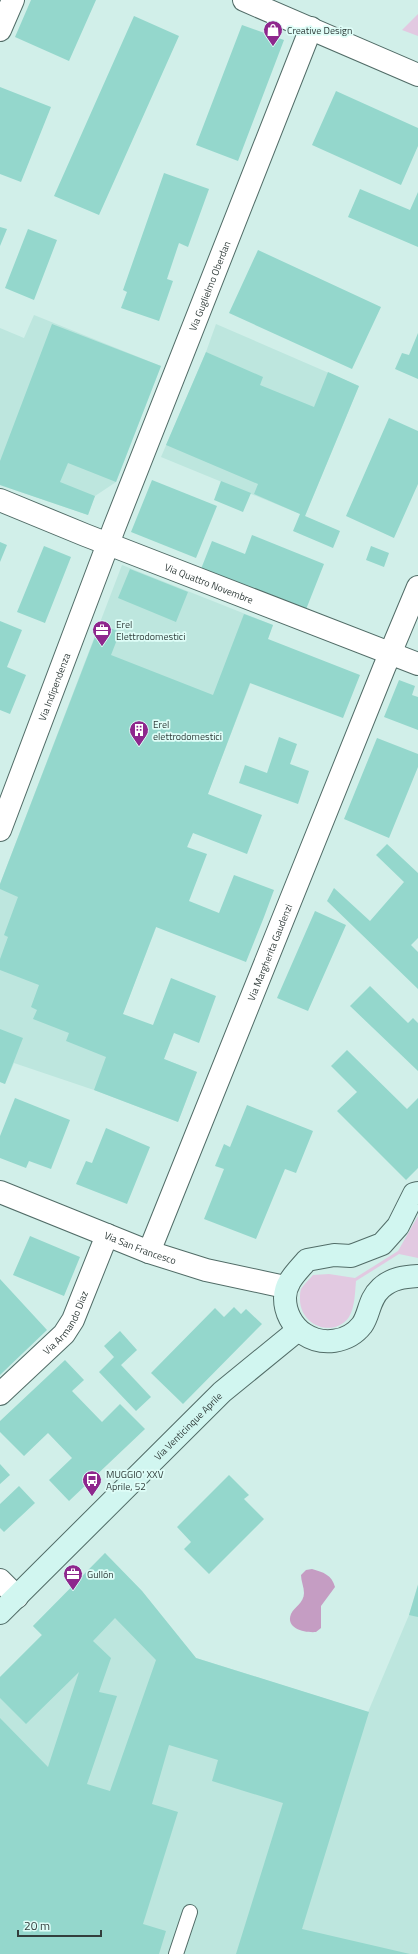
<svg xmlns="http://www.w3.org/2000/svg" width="418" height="1954" viewBox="0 0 418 1954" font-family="'Titillium Web',sans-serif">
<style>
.built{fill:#bde6de}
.green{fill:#e2c9e1}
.water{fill:#c59dc3}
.building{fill:#94d7cc;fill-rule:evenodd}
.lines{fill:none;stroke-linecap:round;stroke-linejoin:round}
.service-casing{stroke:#516c67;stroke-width:16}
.minor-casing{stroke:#516c67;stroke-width:24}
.secondary-casing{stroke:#516c67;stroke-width:24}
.service{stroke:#fff;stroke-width:14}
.minor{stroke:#fff;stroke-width:22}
.secondary{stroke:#d1f6f0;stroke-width:22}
.labels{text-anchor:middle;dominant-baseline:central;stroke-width:3.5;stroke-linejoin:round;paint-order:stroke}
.poi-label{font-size:10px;fill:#323e3c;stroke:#defdf7;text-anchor:start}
.street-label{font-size:10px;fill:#323e3c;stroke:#defdf7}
</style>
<rect width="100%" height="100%" fill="#d1efe9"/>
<path class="built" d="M34,315L161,366L116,482L95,496L88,515L0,485V328L24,338Z
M216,324L359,386L305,516L161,457L206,352Z
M122,565L273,625L113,1039L197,1072L178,1122L94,1090L14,1063L5,1084L0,1082V884Z
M105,1553L142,1591L196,1658L368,1712L409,1615L418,1584V1954H0V1677L42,1635L33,1626Z"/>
<path class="green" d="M418,14V36L402,30Z
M418,1216V1258L399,1254L356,1281C355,1292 355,1307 349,1317C333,1339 299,1325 300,1298C300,1295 300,1292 301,1289C304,1284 309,1280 313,1275L329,1274L355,1278L398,1251Z"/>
<path class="water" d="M312,1569C323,1572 332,1575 335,1587L321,1606V1628L316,1632C306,1633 285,1629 291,1614C294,1607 304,1603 304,1593C304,1587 301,1581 301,1575L306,1570Z"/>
<path class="building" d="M31,0H96L69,61L15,37Z
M134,16L179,36L99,215L54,196Z
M242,25L284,40L238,161L196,145Z
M0,87L51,107L21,182L0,174Z
M336,91L418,128V146L401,185L312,145Z
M164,173L209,189L188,247L179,243L167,279L173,281L159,321L121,308L127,292L123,290Z
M360,189L410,210L418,192V247L348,217Z
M0,227L7,229L0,246Z
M28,229L57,240L34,300L5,288Z
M258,250L381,307L352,369L229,313Z
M52,324L161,366L116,482L68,463L60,482L95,496L88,515L0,485V461Z
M418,333V379L395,369L402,353L409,355Z
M206,352L263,377L260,385L314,407L328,372L359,386L305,516L340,531L333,548L293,531L300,514L254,494L258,484L166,445Z
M389,418L418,431V484L394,538L346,516Z
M152,480L217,506L196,558L131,532Z
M221,481L251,493L243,512L214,500Z
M252,535L324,564L305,612L201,569L212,541L245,554Z
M0,542L7,545L0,562Z
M44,546L71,557L45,623L17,612Z
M371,546L389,553L384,567L366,560Z
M130,569L188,592L176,622L118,598Z
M244,614L273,625L268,639L360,675L343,718L250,683L208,794L262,815L247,854L193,833L187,847L207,854L189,901L219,913L234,875L274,890L264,917L246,962L156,927L123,1014L153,1025L171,978L216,996L199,1043L174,1033L164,1059L197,1072L178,1122L94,1090L106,1057L66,1041L69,1033L33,1019L37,1010L31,1007L39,985L0,970V959L8,937L4,935L18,897L0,889V884L100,624L120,632L111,655L213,695Z
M0,621L22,630L7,667L26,675L10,714L0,710Z
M399,680L415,686L412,695L418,697V730L384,717Z
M279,737L297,744L290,764L309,771L298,804L239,783L245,765L267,773Z
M377,738L418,754V767L389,838L344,819Z
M387,844L418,873V938L411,945L418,952V989L327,901L334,888L370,921L404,882L376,855Z
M315,911L346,925L308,1011L277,998Z
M370,986L408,1023L413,1018L418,1023V1071L350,1006Z
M0,1029L23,1038L5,1084L0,1082Z
M347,1050L407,1109L418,1098V1168L406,1180L337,1111L357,1092L331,1066Z
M15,1098L70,1120L51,1169L29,1161L26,1168L0,1158V1136Z
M247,1105L313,1131L296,1173L285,1169L256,1239L204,1219L224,1169L215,1166L224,1144L230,1147Z
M106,1128L150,1147L127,1204L76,1184L86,1161L92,1163Z
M30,1236L80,1257L64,1296L13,1275Z
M0,1279L47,1330L0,1375Z
M234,1307L241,1314L246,1309L262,1324L183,1404L151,1373L215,1308L224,1317Z
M120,1331L137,1350L121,1365L151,1397L136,1411L99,1372L114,1357L104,1346Z
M65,1360L84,1380L72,1391L102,1422L120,1404L145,1429L69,1501L49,1480L72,1458L48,1433L24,1456L0,1432V1421Z
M0,1464L10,1475L0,1484Z
M229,1475L249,1495L244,1499L264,1519L209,1574L184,1549L191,1542L177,1527Z
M19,1486L35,1503L4,1532L0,1528V1504Z
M105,1553L142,1591L196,1658L369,1712L302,1929L410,1954H236L283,1803L212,1781L218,1760L169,1745L152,1804L178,1812L143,1924L166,1931L159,1954H0V1718L48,1767L79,1672L26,1724L0,1698V1677L42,1635L33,1626ZM115,1618L156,1660L110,1791L87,1784L117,1696L99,1692L111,1658L93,1641Z
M418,1585V1617L409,1615Z"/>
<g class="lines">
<g class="service-casing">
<path id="service" d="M176,1954L190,1912"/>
</g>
<g class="minor-casing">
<g id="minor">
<path d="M244,0L418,75"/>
<path d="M0,30L13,0"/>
<path id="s1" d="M0,500L85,535L418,664"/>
<path id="s2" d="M0,830L114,528L311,28"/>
<path id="s3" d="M0,1192L149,1252L206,1270L285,1287"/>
<path id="s4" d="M149,1252L384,668L418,587"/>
<path id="s5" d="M0,1394L64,1334L73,1320L107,1235"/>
<path d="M0,1580L17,1597"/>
</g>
</g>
<g class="secondary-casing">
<g id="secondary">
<path d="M418,1193L414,1194L398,1226L382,1244L351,1256L334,1255L307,1260C297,1272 285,1282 285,1298C285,1312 292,1326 304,1334C322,1346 348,1343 362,1325C370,1314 368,1300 381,1288C392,1278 404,1277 418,1276"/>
<path id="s6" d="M0,1613L222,1392L298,1330"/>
</g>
</g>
<use href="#service" class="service"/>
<use href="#minor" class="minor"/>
<use href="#secondary" class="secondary"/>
</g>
<defs>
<g id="shop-pin" transform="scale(1)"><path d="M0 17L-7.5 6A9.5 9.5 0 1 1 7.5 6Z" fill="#8e278d" stroke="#defdf7"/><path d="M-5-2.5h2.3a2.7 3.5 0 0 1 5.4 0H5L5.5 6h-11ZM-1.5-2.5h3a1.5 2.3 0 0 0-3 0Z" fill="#fff"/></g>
<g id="office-pin" transform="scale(1)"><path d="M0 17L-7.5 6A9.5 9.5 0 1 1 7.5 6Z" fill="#8e278d" stroke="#defdf7"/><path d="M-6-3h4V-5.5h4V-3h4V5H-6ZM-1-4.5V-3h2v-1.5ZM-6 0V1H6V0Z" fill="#fff"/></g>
<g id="building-pin" transform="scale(1)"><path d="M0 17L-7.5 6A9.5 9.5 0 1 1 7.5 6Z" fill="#8e278d" stroke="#defdf7"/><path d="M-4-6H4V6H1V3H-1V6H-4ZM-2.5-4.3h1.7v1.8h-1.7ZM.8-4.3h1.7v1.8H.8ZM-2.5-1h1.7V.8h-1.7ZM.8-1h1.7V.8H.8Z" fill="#fff"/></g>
<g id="bus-pin" transform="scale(1)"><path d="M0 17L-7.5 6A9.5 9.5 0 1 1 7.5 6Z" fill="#8e278d" stroke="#defdf7"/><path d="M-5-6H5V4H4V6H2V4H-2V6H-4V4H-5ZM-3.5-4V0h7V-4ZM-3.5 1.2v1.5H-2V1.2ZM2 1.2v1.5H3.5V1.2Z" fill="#fff"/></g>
</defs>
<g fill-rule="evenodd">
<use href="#shop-pin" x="273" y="30"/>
<use href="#office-pin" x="102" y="630"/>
<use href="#building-pin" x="139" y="730"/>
<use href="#bus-pin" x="92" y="1480"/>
<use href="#office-pin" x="73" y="1574"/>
</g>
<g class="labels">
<g class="poi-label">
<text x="287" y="30">Creative Design</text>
<text x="116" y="624">Erel<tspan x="116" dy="12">Elettrodomestici</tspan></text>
<text x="153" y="724">Erel<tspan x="153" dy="12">elettrodomestici</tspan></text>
<text x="106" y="1474">MUGGIO' XXV<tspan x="106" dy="12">Aprile, 52</tspan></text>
<text x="87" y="1574">Gullón</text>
</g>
<g class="street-label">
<text stroke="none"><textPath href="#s2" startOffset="583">Via Guglielmo Oberdan</textPath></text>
<text stroke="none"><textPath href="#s1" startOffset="225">Via Quattro Novembre</textPath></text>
<text stroke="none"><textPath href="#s2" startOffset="153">Via Indipendenza</textPath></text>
<text stroke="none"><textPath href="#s4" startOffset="323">Via Margherita Gaudenzi</textPath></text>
<text stroke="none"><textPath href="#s3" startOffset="151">Via San Francesco</textPath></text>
<text stroke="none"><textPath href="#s5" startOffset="98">Via Armando Diaz</textPath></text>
<text stroke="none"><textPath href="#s6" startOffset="265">Via Venticinque Aprile</textPath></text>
</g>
</g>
<path d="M18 1930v6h83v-6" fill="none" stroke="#323e3c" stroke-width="2"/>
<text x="24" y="1930" font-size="12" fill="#323e3c" stroke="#defdf7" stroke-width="3" paint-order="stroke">20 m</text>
</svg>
